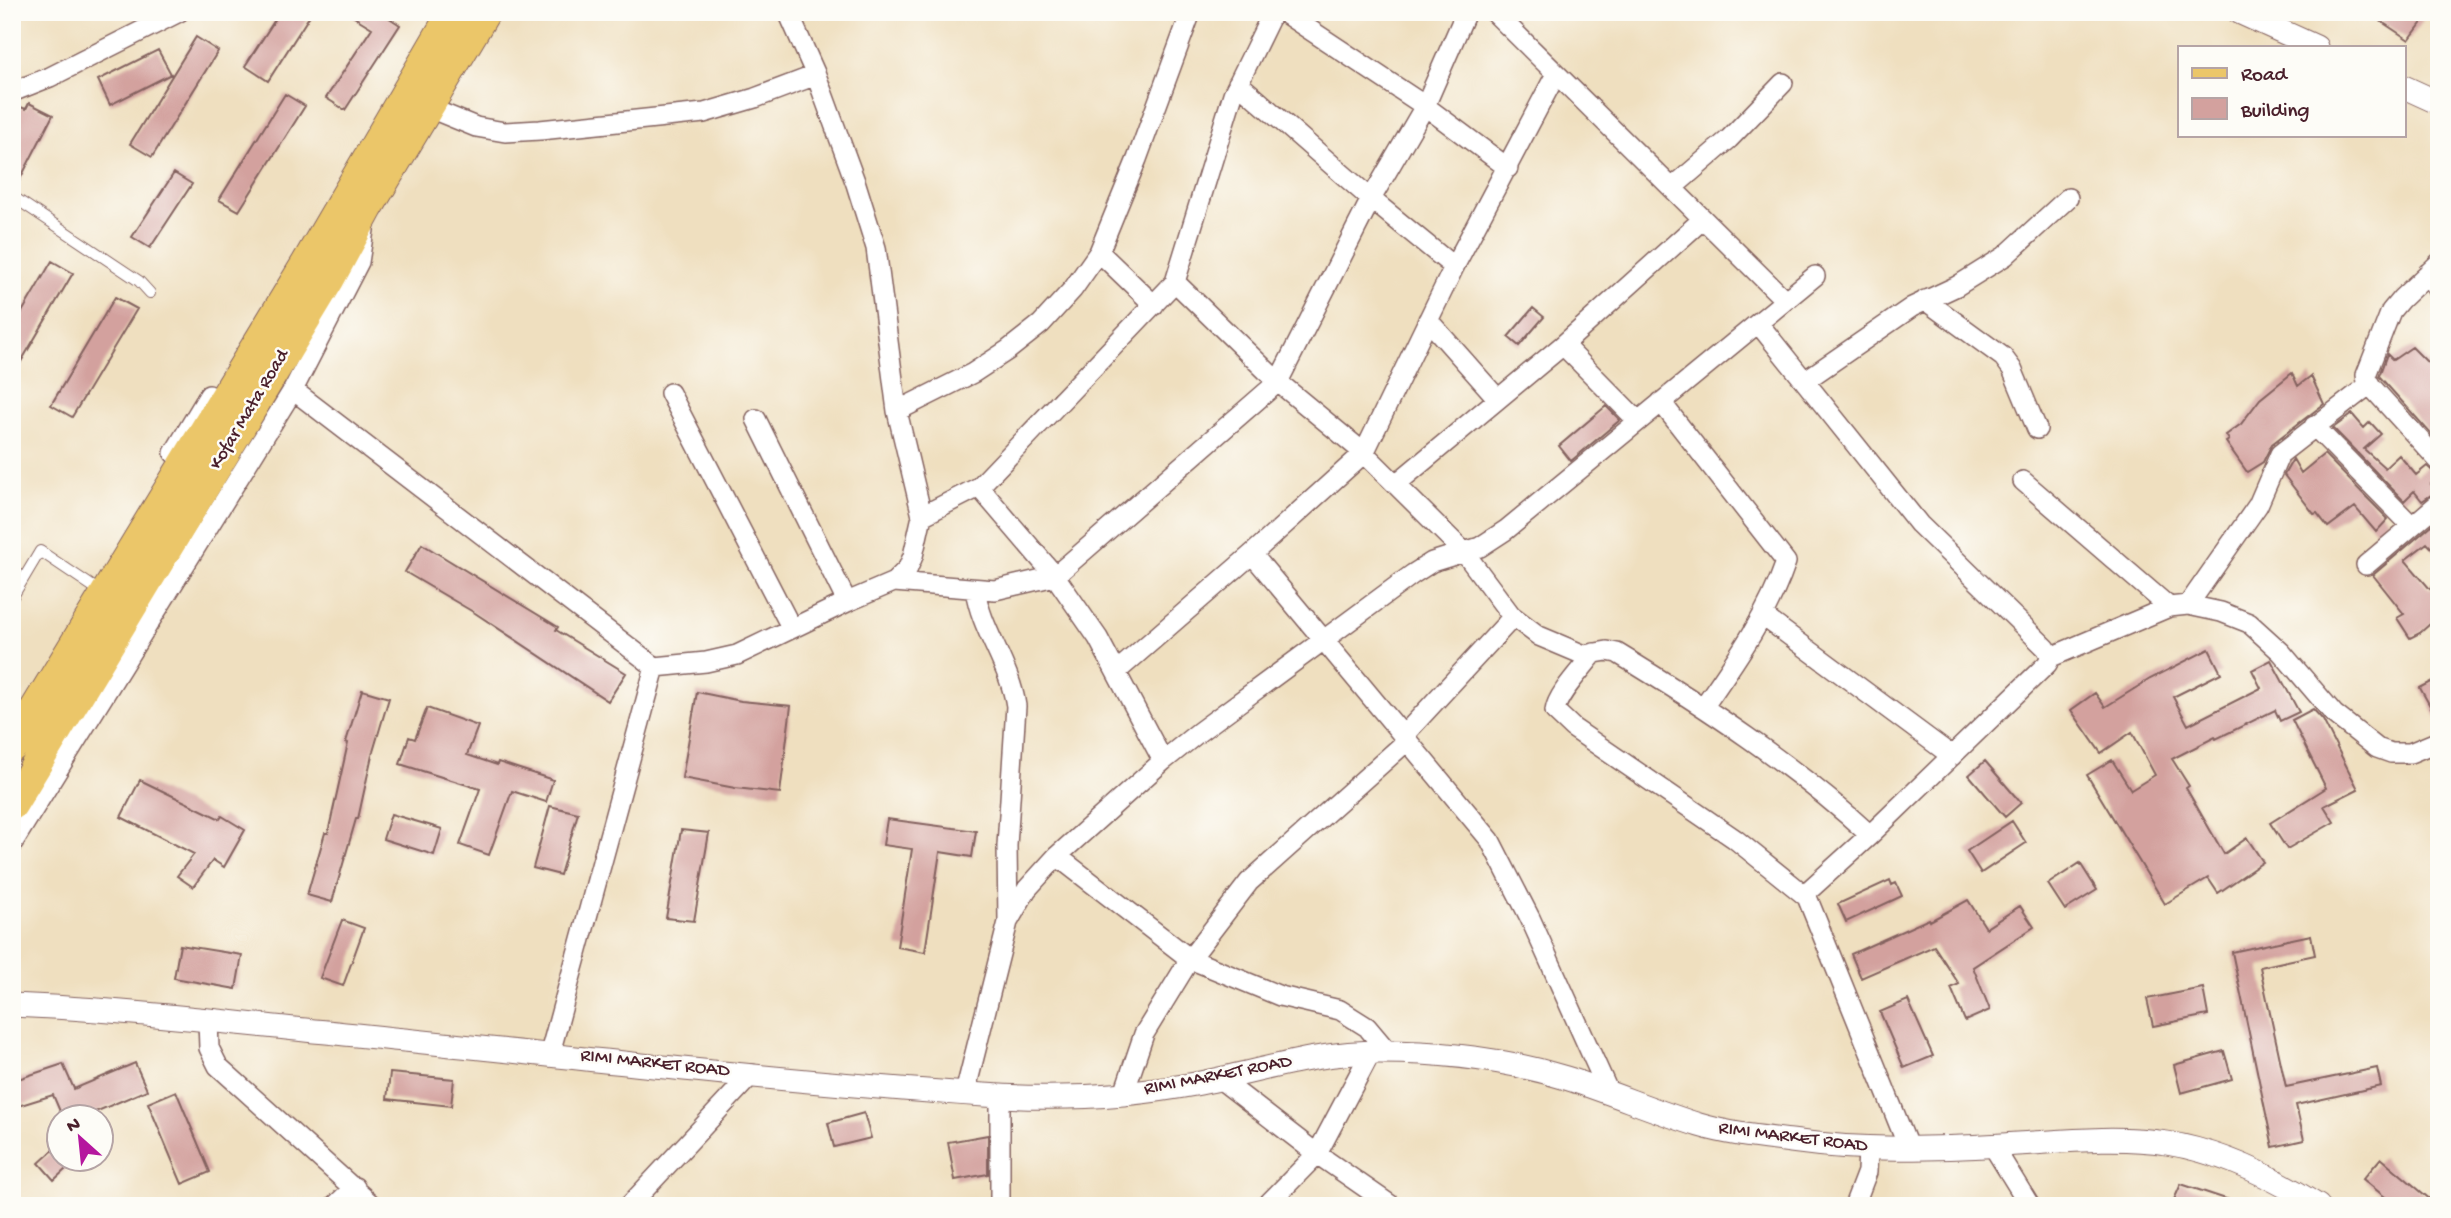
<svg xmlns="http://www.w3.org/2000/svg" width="2451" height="1218" viewBox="0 0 2451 1218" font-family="'Gochi Hand',sans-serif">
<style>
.building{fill:#d3a19e}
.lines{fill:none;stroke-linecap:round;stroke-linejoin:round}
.service-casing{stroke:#84625f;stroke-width:12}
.minor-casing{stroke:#84625f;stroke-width:22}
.tertiary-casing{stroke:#84625f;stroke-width:25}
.primary-casing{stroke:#84625f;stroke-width:32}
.service{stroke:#fff;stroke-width:10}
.minor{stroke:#fff;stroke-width:19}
.tertiary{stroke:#fff;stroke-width:23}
.primary{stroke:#ebc669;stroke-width:30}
.labels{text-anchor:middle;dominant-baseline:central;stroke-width:5;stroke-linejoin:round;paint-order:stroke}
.street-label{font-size:19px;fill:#4a1f2b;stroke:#fdfcf7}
</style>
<rect width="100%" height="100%" fill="#fdfcf7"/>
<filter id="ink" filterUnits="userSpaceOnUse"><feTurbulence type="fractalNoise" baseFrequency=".0143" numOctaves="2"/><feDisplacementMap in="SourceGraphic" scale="14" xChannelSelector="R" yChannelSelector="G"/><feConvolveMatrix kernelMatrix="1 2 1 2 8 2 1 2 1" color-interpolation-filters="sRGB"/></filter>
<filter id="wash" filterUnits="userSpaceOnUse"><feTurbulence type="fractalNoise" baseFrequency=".00686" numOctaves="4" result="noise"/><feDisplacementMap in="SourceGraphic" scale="28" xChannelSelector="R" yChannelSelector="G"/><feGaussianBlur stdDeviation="1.57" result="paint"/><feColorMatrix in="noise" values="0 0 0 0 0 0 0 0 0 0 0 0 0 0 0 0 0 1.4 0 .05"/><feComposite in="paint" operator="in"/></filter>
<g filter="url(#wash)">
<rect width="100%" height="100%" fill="#efdfbf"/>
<g id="blocks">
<path class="building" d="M280,12H312L268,81L245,66Z
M346,12H380L400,25L345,110L326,98L372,28Z
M2367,12H2410L2423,21L2409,40Z
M196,37L218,51L152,157L130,144Z
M158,50L171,74L110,105L98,80Z
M285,94L305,106L239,211L219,200Z
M29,103L53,115L15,189H12V104L26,109Z
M174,173L192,184L150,248L132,237Z
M52,261L73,273L12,377V329Z
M115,297L137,309L72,417L51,405Z
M1533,308L1544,317L1519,346L1508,337Z
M2412,347L2428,363L2439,358V443L2379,376L2387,354L2393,360Z
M2292,373L2298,386L2311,376L2324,404L2272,444L2263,462L2247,472L2226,442L2229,440L2226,435L2241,424L2260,399Z
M1606,406L1620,420L1571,461L1559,446Z
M2352,414L2364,428L2370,422L2381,434L2364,449L2385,468L2399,455L2416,475L2427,466L2439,477L2431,484L2437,491L2422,501L2414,491L2404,501L2333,428Z
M2324,454L2388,519L2376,532L2355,507L2328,527L2317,513L2314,514L2284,475L2293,459L2301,473Z
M2439,519V556L2427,543L2405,560L2430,589L2439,581V616L2420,633L2410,638L2397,618L2404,614L2373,575Z
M422,544L558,627L556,630L626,673L608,701L475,613L405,572Z
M2209,649L2221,673L2173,697L2188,725L2261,688L2252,670L2271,660L2299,712L2280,721L2275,710L2216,739L2215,737L2172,759L2189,786L2186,788L2224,854L2247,838L2263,862L2218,893L2208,878L2165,904L2087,775L2112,760L2131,790L2155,775L2132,732L2101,753L2071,710L2095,693L2105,707L2150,679Z
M2439,678V722L2420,688Z
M362,690L389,698L372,755L358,819H356L332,902L307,895L325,833H328L348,743L346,742Z
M697,692L741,701L791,706L780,793L735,788L682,778Z
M427,708L478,726L467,755L497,765L498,762L553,780L546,802L512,791L489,855L460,845L480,789L400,764L409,737L415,739Z
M2313,709L2323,720L2358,789L2324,806L2334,822L2287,849L2270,823L2326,788L2292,720Z
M1985,761L2021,803L2005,817L1969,775Z
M140,780L220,819L222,816L245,830L224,867L213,860L193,887L177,876L194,854L121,817Z
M550,806L578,813L560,875L533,868Z
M391,814L442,829L434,855L383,839Z
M887,819L976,831L972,857L940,852L925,952L897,947L912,849L883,845Z
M2012,821L2026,843L1981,873L1967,851Z
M681,830L709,833L694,921L666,918Z
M2080,863L2097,890L2065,910L2048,884Z
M1890,880L1892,885L1896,883L1902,896L1846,922L1838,904Z
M1968,900L1986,928L2020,906L2034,927L1973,967L1990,1010L1965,1021L1951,988L1959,984L1934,946L1861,978L1851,954L1929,919L1930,921Z
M342,920L364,928L343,986L320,978Z
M2311,935L2315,955L2260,967L2286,1087L2377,1068L2381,1086L2296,1105L2304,1140L2273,1147L2232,952Z
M180,945L242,955L236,989L174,978Z
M2203,988L2208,1015L2153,1026L2147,999Z
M1908,1000L1933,1056L1904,1068L1880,1012Z
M2224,1051L2232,1079L2181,1093L2174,1065Z
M135,1063L147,1090L86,1116H62L53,1095L18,1106L12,1083V1081L63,1064L74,1089Z
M390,1073L454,1079L451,1106L387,1099Z
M176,1091L210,1172L182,1184L148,1103Z
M864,1113L871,1138L834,1147L828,1123Z
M988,1135V1174L955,1180L948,1142Z
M60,1144V1158H78L54,1180L39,1163Z
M2381,1158L2438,1206H2396L2363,1179Z
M2181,1184L2238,1203V1206H2185L2173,1202Z"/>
</g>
</g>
<g filter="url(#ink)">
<use href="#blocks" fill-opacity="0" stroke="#84625f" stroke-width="2"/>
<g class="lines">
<g class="service-casing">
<path id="service" d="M12,196L139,281L150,293
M12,598L40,551L95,588"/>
</g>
<g class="minor-casing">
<path id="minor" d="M788,12L816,75L856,184L876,248L897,411L922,516L913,556L908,568L894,582
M1283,12L1425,106L1508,168
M1494,12L1785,300
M1238,83L1371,199L1454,267
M12,92L50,77L179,12
M427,107L476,127L505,132L540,130L704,113L755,98L816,75
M1672,188L1729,139L1783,83
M1099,252L1154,305
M2439,263L2401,299L2391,311L2366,375L2367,382L2439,461
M2428,273L2439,293
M1175,282L1278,382L1364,453L1464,552L1511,615L1539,636L1584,655L1607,651L1617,653C1706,707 1794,765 1870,835
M1925,300L2003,357L2012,369L2037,429
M1428,320L1498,399
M1758,323L1919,524L2046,648L2051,657
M1563,345L1638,421
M1806,380L1912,307L1957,286L2005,256L2068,198
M293,390L655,667L706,662L737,655L847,602L894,582L995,590L1055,576L1278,382L1371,199L1425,106L1466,12
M670,393L791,627
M1661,402L1786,562C1768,615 1736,660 1704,706
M897,411L973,373L1008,350L1041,324L1073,289L1099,252L1137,159L1191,12
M756,419L847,602
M2314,426L2412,526
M174,453L209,395
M2023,481L2169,607
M1396,484L1563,345L1703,219
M979,487L1055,576L1098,638L1163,761
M922,516L979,487L1175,282L1233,94L1273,12
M1252,554L1490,840L1530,918L1609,1093
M2366,565L2439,503
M975,589C981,630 1010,665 1016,706L1007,846L1008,921
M2188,605L2258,505L2280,454L2370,384
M1763,616L1952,756
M1594,653C1583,668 1557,694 1555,711L1573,728L1735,839L1807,897L1909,1149
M1116,672L1252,554L1364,453L1454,267L1556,74
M1404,735L1511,619V615
M12,844L293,390L359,262L364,230
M1057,856L1190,959L1280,996L1340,1010L1367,1027L1388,1052
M1807,897V892L1870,835L2047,664L2051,657L2169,607L2188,605L2221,612L2249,623L2281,652L2334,714L2377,748L2391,753H2410L2439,741
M208,1021L209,1048L218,1066L373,1206
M550,1053L655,667
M1220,1079L1317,1154L1392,1206
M965,1093L1008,922L1027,889L1057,856L1163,761L1199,732L1413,574L1432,562L1480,547L1506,530L1815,276
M1124,1093L1144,1034L1190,959L1249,882L1408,740
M1993,1146L2030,1206
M335,1206L355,1187
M629,1206L752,1074
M1000,1206V1096
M1266,1206L1317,1154L1371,1052
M1854,1206L1867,1172L1868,1148"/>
</g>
<g class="tertiary-casing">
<path id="tertiary" d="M2239,12L2316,47
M2404,87L2439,103
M12,1005C110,1009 208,1020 305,1030C531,1052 758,1080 984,1095C1054,1100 1126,1097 1195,1084C1259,1072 1314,1052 1380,1052C1443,1052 1505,1059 1566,1078C1610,1092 1654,1111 1699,1125C1729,1134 1760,1137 1791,1141C1861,1151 1932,1149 2003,1145C2057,1142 2113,1135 2167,1143C2222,1152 2272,1176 2318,1206"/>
</g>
<g class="primary-casing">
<path id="primary" d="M12,747L306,264L453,12
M12,805L329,280L368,208L485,12"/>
</g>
<use href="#service" class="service"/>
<use href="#minor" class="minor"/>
<use href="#tertiary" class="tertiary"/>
<use href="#primary" class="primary"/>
</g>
</g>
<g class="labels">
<g class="street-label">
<text transform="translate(250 410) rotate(-59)">Kofar Mata Road</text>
<text transform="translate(655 1064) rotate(6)">RIMI MARKET ROAD</text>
<text transform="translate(1218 1076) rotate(-11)">RIMI MARKET ROAD</text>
<text transform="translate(1793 1138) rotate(7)">RIMI MARKET ROAD</text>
</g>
</g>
<rect width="2451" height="1218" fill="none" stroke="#fdfcf7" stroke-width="42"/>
<rect x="2178" y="46" width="228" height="91" fill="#fdfcf7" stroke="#b5a4a5" stroke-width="2"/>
<rect x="2192" y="68" width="35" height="10" fill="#ebc669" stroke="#b5a4a5" stroke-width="2"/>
<text x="2241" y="80" font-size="21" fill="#4a1f2b">Road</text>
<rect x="2192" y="98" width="35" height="21" fill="#d3a19e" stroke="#b5a4a5" stroke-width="2"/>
<text x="2241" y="116" font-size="21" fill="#4a1f2b">Building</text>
<g transform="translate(80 1138) rotate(333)"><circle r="33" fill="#fdfcf7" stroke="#b5a4a5" stroke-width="2"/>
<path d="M0-5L12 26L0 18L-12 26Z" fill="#b5179e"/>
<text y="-10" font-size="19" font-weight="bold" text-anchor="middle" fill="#4a1f2b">N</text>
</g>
</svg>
